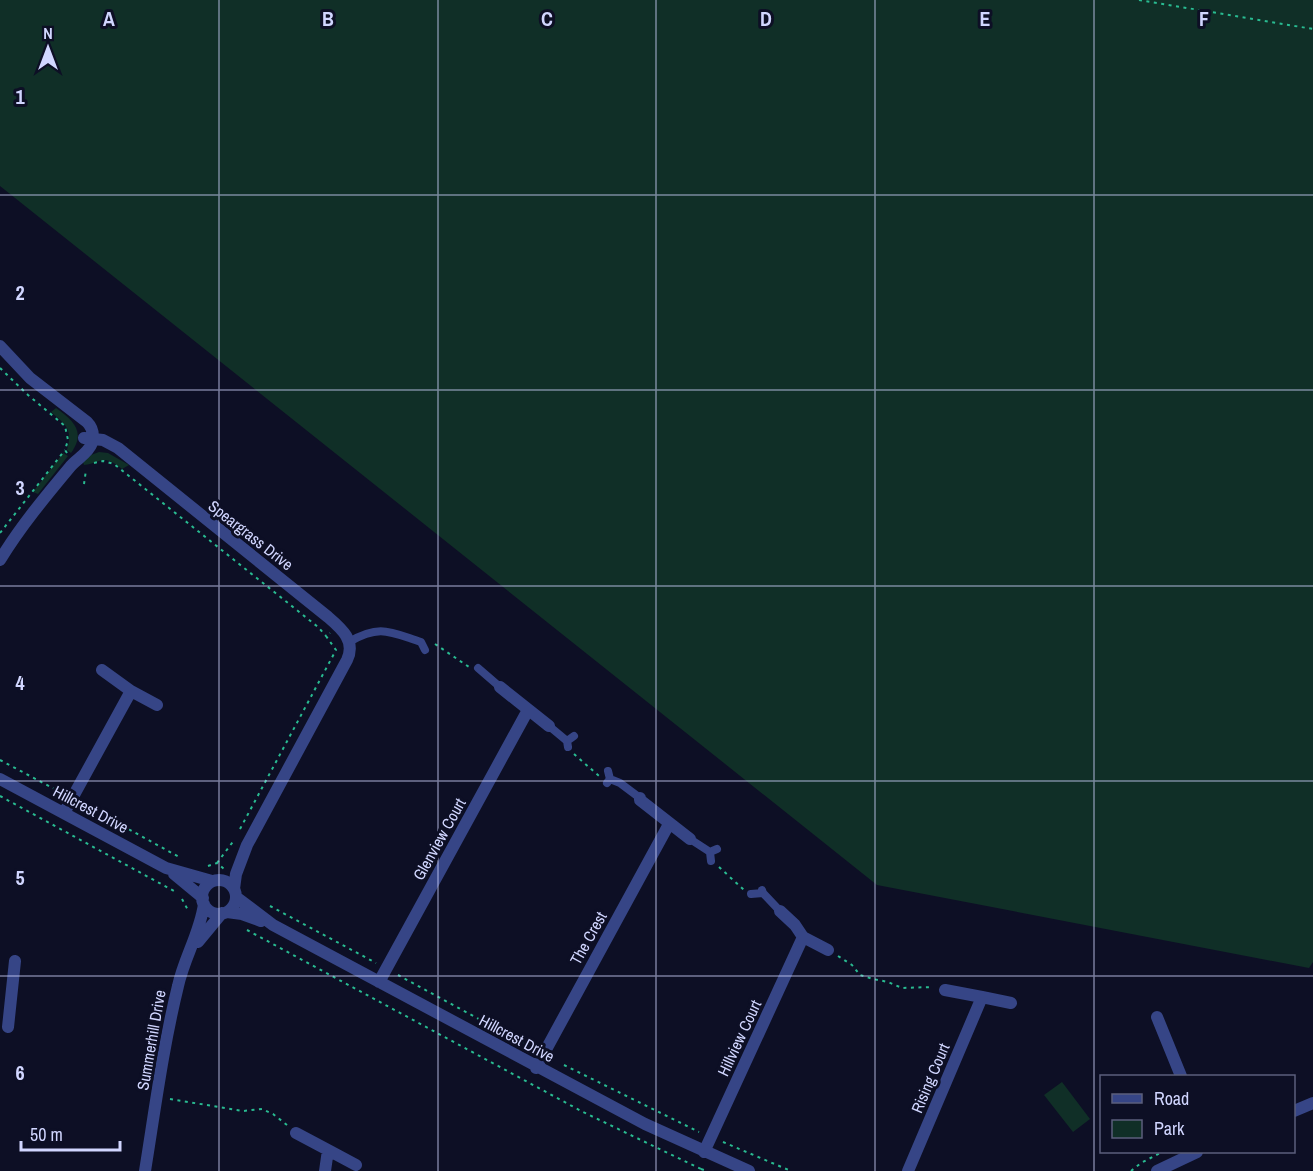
<svg xmlns="http://www.w3.org/2000/svg" width="1313" height="1171" viewBox="0 0 1313 1171" font-family="'Archivo Narrow',sans-serif">
<style>
.green{fill:#102f27}
.lines{fill:none;stroke-linecap:round;stroke-linejoin:round}
.path{stroke:#29bb91;stroke-width:2;stroke-dasharray:3 4.5;stroke-linecap:butt}
.service{stroke:#364586;stroke-width:8}
.minor{stroke:#364586;stroke-width:12}
.grid{fill:none;stroke:#d1d6ff;stroke-width:1.5;stroke-opacity:0.55}
.labels{text-anchor:middle;dominant-baseline:central;stroke-width:6;stroke-linejoin:round;paint-order:stroke}
.street-label{font-size:16px;fill:#d1d6ff;stroke:#0d0f25}
.grid-label{font-size:20px;text-anchor:middle;font-weight:bold;fill:#d1d6ff;stroke:#0d0f25;stroke-width:6;stroke-linejoin:round;paint-order:stroke}
</style>
<rect width="100%" height="100%" fill="#0d0f25"/>
<path class="green" d="M0,0H1313V962L1309,968L877,885L0,186Z
M56,408C74,421 86,432 71,453L67,450C73,429 66,425 51,412Z
M99,452L108,453L129,465L122,469C102,453 102,463 84,465L83,462L91,455Z
M63,453L68,456L38,494L33,492Z
M1062,1082L1090,1119L1073,1132L1044,1095Z"/>
<g class="lines">
<path class="path" d="M1139,0L1313,29
M0,368L28,395L65,426L68,440L65,450L67,453
M94,463L103,461L114,464L318,627L326,636
M84,484L86,470
M0,533L65,450
M435,644L469,667
M574,754L599,776
M0,760L62,793
M0,796L174,891
M83,804L181,858
M240,829L336,650L326,636L330,633
M217,863L235,839
M208,866L217,863L224,869
M719,867L744,890
M182,899L189,912
M270,906L376,963
M247,930L583,1112L701,1169L700,1171
M838,956L852,965L860,975L873,979L888,982L902,988L933,987
M398,975L532,1048
M156,1020L161,996
M564,1065L699,1132
M170,1099L243,1111L262,1109L273,1114L287,1125
M723,1142L791,1171
M701,1169L707,1171
M1131,1171L1141,1163L1162,1152"/>
<path class="service" d="M349,642C380,624 390,632 421,642L425,650
M478,668L500,687
M549,726L567,741
M568,747L567,741L574,736
M610,779L620,783L640,798
M607,783L610,779L608,771
M690,839L710,852
M711,861L710,852L717,849
M763,893L780,911
M751,894L763,893L762,890"/>
<path class="minor" d="M0,346L30,378L87,422C93,428 94,435 92,443C88,454 76,459 70,467C45,497 20,527 0,560
M84,438L103,440L118,448L328,617C342,629 356,641 347,660L247,845L236,874L234,889
M500,687L549,726
M131,691L157,705
M0,779L166,868L212,881
M640,798V800L690,839
M64,813L131,691L102,670
M174,874L203,898
M202 897a17 17 0 1 1 34 0a17 17 0 1 1-34 0Z
M236,897L273,925L645,1124L749,1171
M227,912L242,914L261,921
M803,937L828,950
M198,942L222,913
M379,982L528,710
M982,997L1011,1003
M1157,1017L1181,1076
M8,1027L15,961
M536,1068L669,824
M1294,1111L1313,1103
M296,1133L328,1150L325,1171
M328,1150L356,1165
M704,1152L803,937L795,925L780,911
M145,1171C155,1109 163,1047 178,986C184,958 200,933 204,904
M908,1171L982,997L945,990
M1157,1171L1197,1152"/>
</g>
<path class="grid" d="M219,0V1171M438,0V1171M656,0V1171M875,0V1171M1094,0V1171M0,195H1313M0,390H1313M0,586H1313M0,781H1313M0,976H1313"/>
<g class="labels">
<g class="street-label">
<text transform="translate(251 535) rotate(38)">Speargrass Drive</text>
<text transform="translate(91 809) rotate(28)">Hillcrest Drive</text>
<text transform="translate(439 839) rotate(-61)">Glenview Court</text>
<text transform="translate(588 938) rotate(-61)">The Crest</text>
<text transform="translate(517 1038) rotate(28)">Hillcrest Drive</text>
<text transform="translate(739 1038) rotate(-65)">Hillview Court</text>
<text transform="translate(151 1040) rotate(-80)">Summerhill Drive</text>
<text transform="translate(930 1078) rotate(-67)">Rising Court</text>
</g>
</g>
<g class="grid-label">
<text x="109" y="26">A</text>
<text x="328" y="26">B</text>
<text x="547" y="26">C</text>
<text x="766" y="26">D</text>
<text x="985" y="26">E</text>
<text x="1204" y="26">F</text>
<text x="20" y="104">1</text>
<text x="20" y="300">2</text>
<text x="20" y="495">3</text>
<text x="20" y="690">4</text>
<text x="20" y="885">5</text>
<text x="20" y="1080">6</text>
</g>
<rect x="1100" y="1075" width="195" height="78" fill="#0d0f25" stroke="#5b5f7c" stroke-width="1.5"/>
<rect x="1112" y="1094" width="30" height="9" fill="#364586" stroke="#5b5f7c" stroke-width="1.5"/>
<text x="1154" y="1105" font-size="18" fill="#d1d6ff">Road</text>
<rect x="1112" y="1120" width="30" height="18" fill="#102f27" stroke="#5b5f7c" stroke-width="1.5"/>
<text x="1154" y="1135" font-size="18" fill="#d1d6ff">Park</text>
<g transform="translate(48 48)" stroke="#0d0f25" stroke-width="4.5" paint-order="stroke">
<path d="M0-4.5L10 22L0 15L-10 22Z" fill="#d1d6ff"/>
<text y="-9" font-size="16" font-weight="bold" text-anchor="middle" fill="#d1d6ff">N</text>
</g>
<path d="M21 1141v9h99v-9" fill="none" stroke="#d1d6ff" stroke-width="3"/>
<text x="30" y="1141" font-size="18" fill="#d1d6ff" stroke="#0d0f25" stroke-width="4.5" paint-order="stroke">50 m</text>
</svg>
